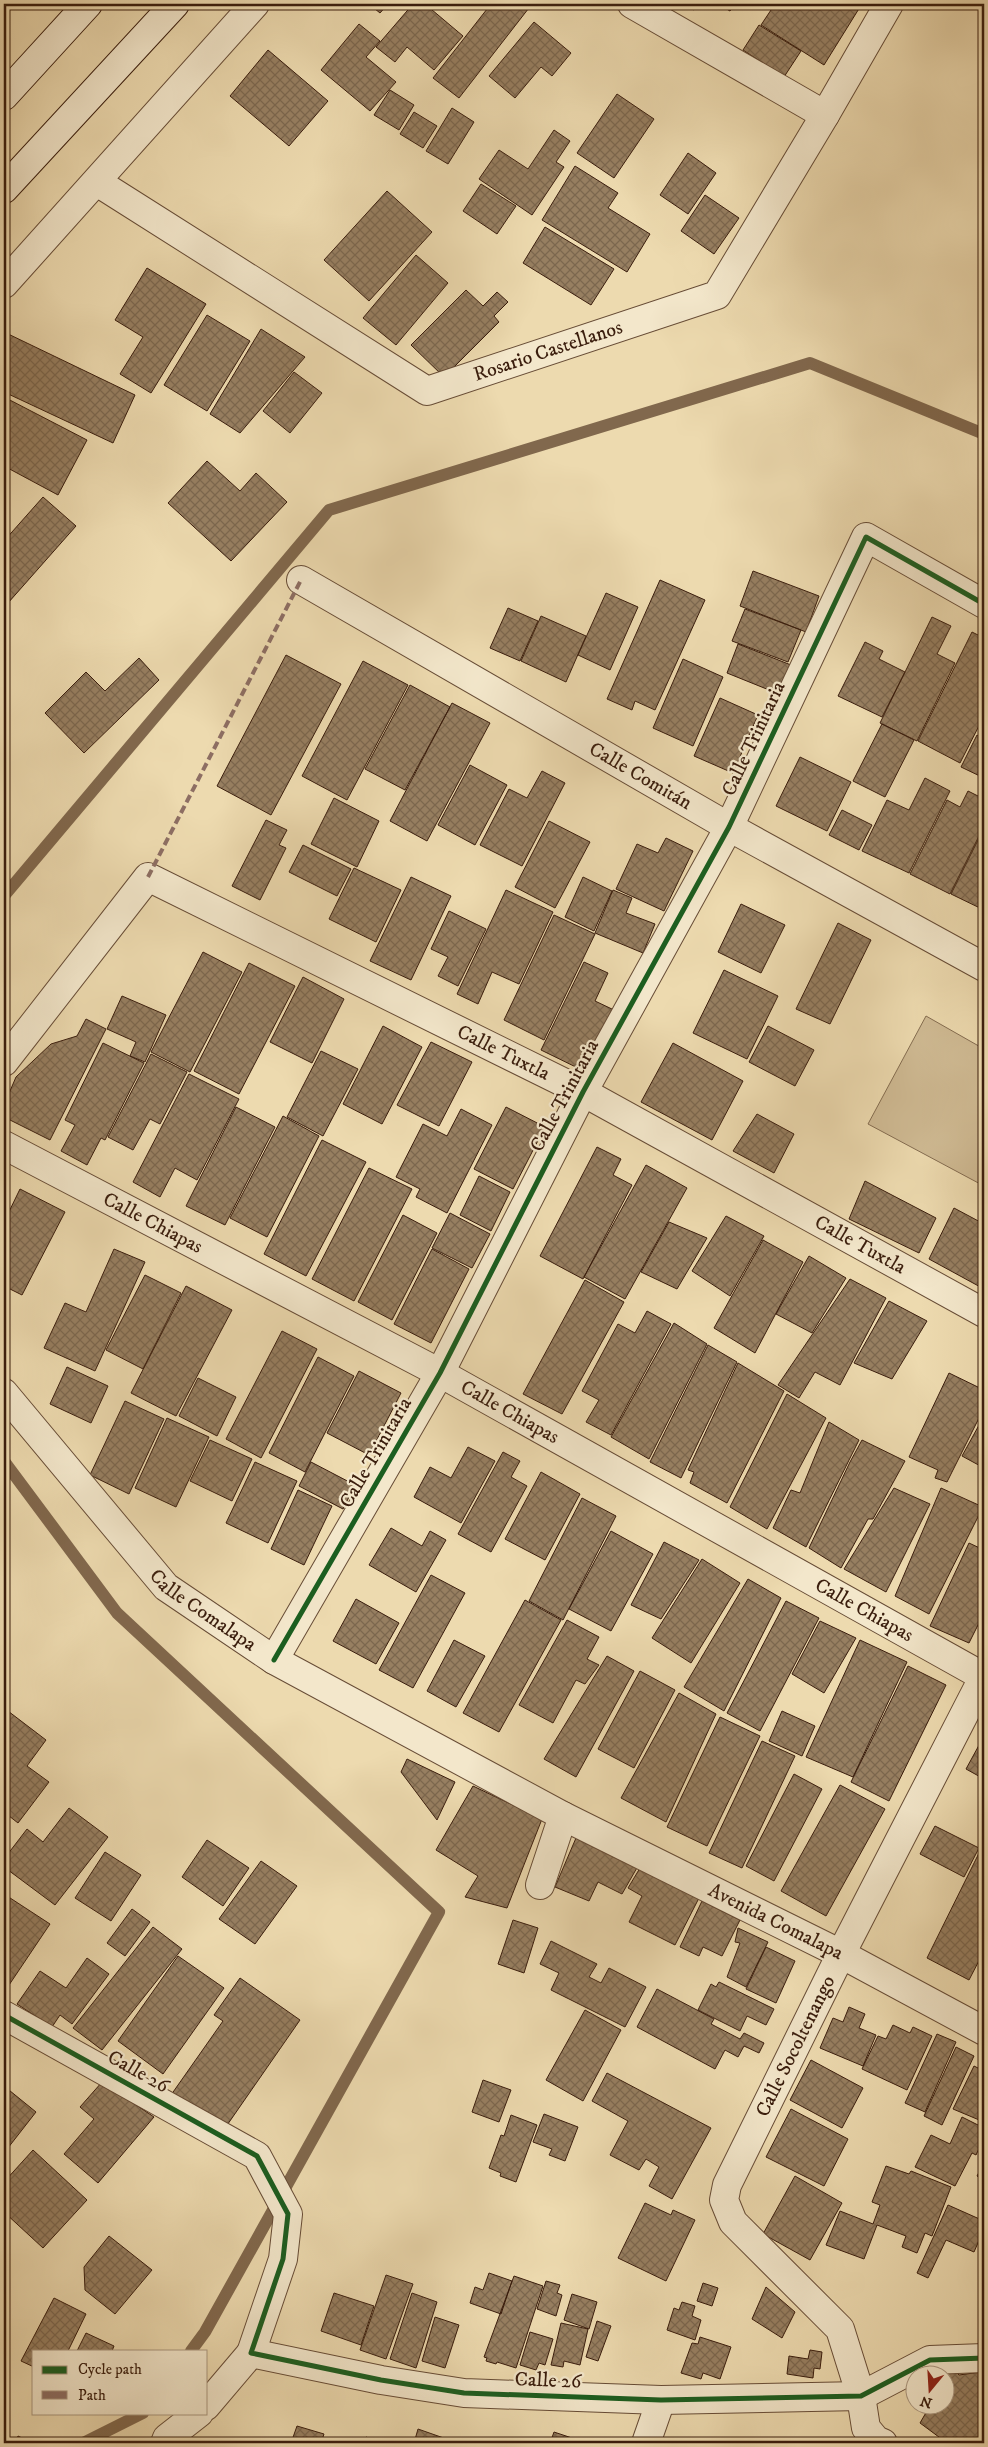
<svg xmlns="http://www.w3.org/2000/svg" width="988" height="2447" viewBox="0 0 988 2447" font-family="'IM FELL DW Pica',serif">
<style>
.pitch{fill:#cfba93;stroke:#846c50}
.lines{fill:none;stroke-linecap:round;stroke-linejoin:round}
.stream{stroke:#81684d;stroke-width:12}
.building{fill:url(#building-cross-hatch);stroke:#3a1d0d}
.minor-casing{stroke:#674c36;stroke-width:30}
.secondary-casing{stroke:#3a1d0d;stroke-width:30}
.minor{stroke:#f3e7cb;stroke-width:28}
.secondary{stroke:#f3e7cb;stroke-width:28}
.quiet{stroke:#8d6e63;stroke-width:4;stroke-dasharray:8 4;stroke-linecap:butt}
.cycleway-casing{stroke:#f3e7cb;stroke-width:8}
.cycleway{stroke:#1b5e20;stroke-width:5}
.labels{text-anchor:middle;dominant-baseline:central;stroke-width:4.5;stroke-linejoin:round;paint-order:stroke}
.street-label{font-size:20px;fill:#3a1d0d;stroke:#f3e7cb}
</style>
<defs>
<pattern id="building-cross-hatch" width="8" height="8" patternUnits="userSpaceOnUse" patternTransform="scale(1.25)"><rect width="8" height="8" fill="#977f61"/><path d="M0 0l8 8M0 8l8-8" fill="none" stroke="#7c674e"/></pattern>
</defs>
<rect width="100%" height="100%" fill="#eddaaf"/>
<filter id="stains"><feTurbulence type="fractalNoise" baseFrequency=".004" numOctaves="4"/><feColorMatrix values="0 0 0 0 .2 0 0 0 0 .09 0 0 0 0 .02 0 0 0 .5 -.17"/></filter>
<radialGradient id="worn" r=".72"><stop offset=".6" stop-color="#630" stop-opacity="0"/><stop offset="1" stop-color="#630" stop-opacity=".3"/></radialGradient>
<path class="pitch" d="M926,1016L984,1049V1186L868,1124Z"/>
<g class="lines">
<path class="stream" d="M4,896L329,510L810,363L984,434
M4,1461L117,1613L439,1912L205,2332L191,2351
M83,2443L143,2413"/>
</g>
<path class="building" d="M369,4H388L380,13Z
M413,4H425L463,36L434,70L407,47L395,62L376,47Z
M491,4H532L459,98L433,78Z
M685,4H698L694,10Z
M718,4H735L730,11Z
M775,4H855L860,7L824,65L761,25Z
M534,22L571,53L552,76L541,67L515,98L489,76Z
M359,24L380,41L366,57L396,82L370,111L321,70Z
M759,25L801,51L784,77L743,50Z
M268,50L328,101L289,146L230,96Z
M390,90L414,105L399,130L374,115Z
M617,94L654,119L614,178L577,153Z
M452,108L474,122L448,164L426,151Z
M414,112L437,126L423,148L400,134Z
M554,130L570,141L556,162L564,167L532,215L479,179L499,150L528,169Z
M688,153L716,173L688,214L660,195Z
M575,166L618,193L608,208L650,234L627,272L542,220Z
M481,184L516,206L497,234L463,211Z
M387,191L432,232L369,301L324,260Z
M705,195L739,218L714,254L681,231Z
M545,227L614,269L591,305L523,263Z
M416,255L448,283L396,345L363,318Z
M147,268L206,304L151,393L120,374L143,337L115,320Z
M466,290L483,306L497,292L508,302L494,316L499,322L444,377L411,345Z
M207,315L250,341L207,411L164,385Z
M261,329L305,357L240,433L210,414Z
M4,332L135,395L113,443L4,392Z
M294,372L322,393L290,433L263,411Z
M4,397L87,440L58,495L4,466Z
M207,461L240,491L256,473L287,502L231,561L168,503Z
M43,497L76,526L8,603L4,599V541Z
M753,571L819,596L806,632L740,606Z
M660,580L705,600L655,710L635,701L632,710L607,699Z
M606,593L638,607L610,670L578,655Z
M508,608L538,621L520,661L490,648Z
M745,609L801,630L788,662L732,641Z
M541,616L586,636L566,682L521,661Z
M932,617L951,626L937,654L955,663L917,741L880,723Z
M972,632L984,638V716L960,763L918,741Z
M865,642L883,651L879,659L905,672L882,717L838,696Z
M738,644L791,665L779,694L727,673Z
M286,655L341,684L271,815L217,786Z
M139,658L159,680L84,753L45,713L86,672L105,691Z
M683,659L723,677L693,746L653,728Z
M363,661L408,685L347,800L302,776Z
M410,685L450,707L405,790L365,769Z
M720,698L758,715L733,773L694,756Z
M452,703L490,723L427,841L390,821Z
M882,724L914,740L885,797L853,781Z
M977,735L984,739V778L961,767Z
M800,757L851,782L827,831L776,806Z
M470,765L507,785L475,845L438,825Z
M542,771L565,783L522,866L480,845L509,789L527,798Z
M925,778L950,791L909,873L862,851L887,800L909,810Z
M968,791L984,799V826L950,894L910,874L947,800L960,807Z
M334,798L379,821L357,867L311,844Z
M842,810L872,825L859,850L829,835Z
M266,820L287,830L279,845L286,848L260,900L232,886Z
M549,821L590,842L555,908L515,887Z
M984,828V910L951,894Z
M666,838L693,851L664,911L616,889L637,844L658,853Z
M303,845L351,869L337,896L289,872Z
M354,868L401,890L376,942L329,919Z
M411,877L451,896L411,980L370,961Z
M583,877L612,891L594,931L565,917Z
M506,890L553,912L519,984L492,972L478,1004L457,994Z
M613,890L632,898L626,913L655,924L643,953L595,933Z
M741,904L785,925L761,973L718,952Z
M449,911L486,929L458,986L438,976L448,957L431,949Z
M554,915L595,934L544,1040L504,1020Z
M838,923L871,940L830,1024L796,1009Z
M203,952L242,972L190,1072L151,1052Z
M584,962L608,973L595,1001L614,1010L584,1071L541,1050Z
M249,963L295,986L239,1094L194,1071Z
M724,970L778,996L747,1059L693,1033Z
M303,977L344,999L312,1063L270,1042Z
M122,996L166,1015L145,1062L130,1056L136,1042L107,1029Z
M86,1019L106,1029L50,1140L4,1117V1105L16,1077L51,1044L77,1036Z
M383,1026L422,1047L382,1124L343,1104Z
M768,1026L814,1050L795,1086L749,1062Z
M431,1042L472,1062L439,1126L397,1105Z
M103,1043L144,1063L105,1140L101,1138L87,1165L61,1151L75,1125L65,1120Z
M673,1043L743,1081L712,1140L641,1102Z
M321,1051L358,1069L323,1136L287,1117Z
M151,1054L187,1072L160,1124L150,1119L133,1150L108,1137Z
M189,1074L239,1099L197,1180L175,1168L160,1197L133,1182Z
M236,1107L275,1127L225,1225L186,1206Z
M506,1107L545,1127L513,1189L474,1169Z
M461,1109L492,1125L447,1213L416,1197L420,1189L396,1177L423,1124L447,1136Z
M757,1114L794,1134L774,1173L733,1151Z
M283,1116L319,1136L267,1237L230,1218Z
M322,1140L366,1162L306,1276L264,1254Z
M597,1147L621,1159L613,1175L632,1185L583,1279L540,1256Z
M646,1165L687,1188L625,1299L584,1277Z
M369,1168L412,1189L354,1301L312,1279Z
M479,1176L510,1192L491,1231L460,1215Z
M865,1181L936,1218L919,1253L849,1219Z
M20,1189L65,1212L22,1295L4,1286V1222Z
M954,1208L984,1224V1289L929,1259Z
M450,1213L490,1234L472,1268L432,1248Z
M403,1215L437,1233L392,1320L358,1302Z
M726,1216L764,1236L730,1296L692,1271Z
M669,1222L707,1238L677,1289L641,1272Z
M763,1240L803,1262L755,1353L714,1328Z
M114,1249L145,1262L95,1371L44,1348L65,1303L86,1312Z
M432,1249L469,1269L431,1343L394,1324Z
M809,1256L846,1278L812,1333L776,1314Z
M145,1275L181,1293L143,1369L106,1350Z
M850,1279L886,1298L840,1385L815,1372L799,1398L778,1385Z
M585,1280L624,1302L562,1414L523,1394Z
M186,1286L232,1310L176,1416L131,1393Z
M889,1301L927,1321L892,1379L854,1363Z
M647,1311L671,1324L611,1435L586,1422L599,1400L582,1391L618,1324L635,1333Z
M674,1323L707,1344L649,1459L611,1437Z
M282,1331L317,1349L261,1458L226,1439Z
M708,1345L737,1362L681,1478L650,1462Z
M318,1357L354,1376L305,1472L269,1453Z
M738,1363L784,1391L727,1503L690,1483L694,1472L688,1470Z
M67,1367L108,1386L91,1423L50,1404Z
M359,1371L401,1393L369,1455L327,1433Z
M949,1373L984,1390V1408L947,1482L935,1478L938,1470L909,1457Z
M198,1378L236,1397L217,1436L179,1416Z
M787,1394L826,1418L767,1529L730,1507Z
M125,1401L164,1419L129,1494L90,1475Z
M984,1416V1468L962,1456Z
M167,1418L209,1437L176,1507L135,1488Z
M829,1422L859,1440L806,1547L773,1528L791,1490L800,1493Z
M210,1440L252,1459L232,1501L190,1481Z
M862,1440L905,1461L873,1519H868L841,1568L809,1548L850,1462Z
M468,1447L495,1461L461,1523L414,1497L430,1467L451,1478Z
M503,1452L520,1461L511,1477L527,1486L491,1552L458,1534Z
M255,1462L297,1481L268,1543L226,1523Z
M311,1462L355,1485L343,1509L299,1486Z
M541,1472L580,1494L545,1560L505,1539Z
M894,1488L930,1504L886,1592L844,1569Z
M941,1488L983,1507L929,1614L895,1596Z
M298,1490L332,1506L304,1565L271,1549Z
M582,1498L616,1516L563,1620L529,1601Z
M391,1528L422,1546L430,1531L446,1540L416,1592L369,1565Z
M611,1531L653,1554L611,1631L569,1609Z
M664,1542L699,1560L661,1619L631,1605Z
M969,1543L984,1550V1613L969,1643L930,1626Z
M702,1559L740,1583L691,1663L652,1638Z
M431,1575L465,1593L413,1688L379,1670Z
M748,1579L781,1598L724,1711L684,1687Z
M356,1599L399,1623L376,1664L333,1641Z
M525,1600L561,1620L499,1732L463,1713Z
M786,1601L819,1618L760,1731L727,1713Z
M567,1620L599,1637L587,1659L599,1665L585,1684L576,1680L553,1723L519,1705Z
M820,1621L856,1638L824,1693L792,1674Z
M454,1640L485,1656L456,1707L427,1691Z
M860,1640L907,1662L853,1777L806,1757Z
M607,1656L634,1671L576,1777L544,1759Z
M908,1666L946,1685L889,1801L851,1782Z
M640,1671L675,1690L634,1768L598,1749Z
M679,1693L716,1714L666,1822L621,1798Z
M4,1708L46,1740L27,1766L49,1782L18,1823L4,1812Z
M782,1711L815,1726L802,1756L769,1741Z
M720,1717L760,1736L707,1846L667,1827Z
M984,1736V1779L966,1769Z
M762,1741L795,1756L742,1868L709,1853Z
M407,1759L455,1782L437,1820L401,1772Z
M794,1774L822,1789L774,1881L746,1866Z
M840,1785L885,1809L826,1916L781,1891Z
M473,1786L542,1819L507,1908L465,1897L478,1876L436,1850Z
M69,1808L108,1837L55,1905L4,1867V1859L27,1829L43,1842Z
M935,1826L979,1848L964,1877L920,1854Z
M576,1838L638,1866L622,1894L598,1882L589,1901L555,1887Z
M207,1840L249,1868L223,1906L182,1877Z
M980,1851L984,1853V1951L969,1980L927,1958Z
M105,1852L141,1875L111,1921L75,1898Z
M261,1861L297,1886L255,1944L219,1919Z
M640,1868L699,1898L675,1945L629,1922L642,1896L628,1888Z
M4,1894L50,1924L5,1991L4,1990Z
M702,1901L740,1920L722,1956L703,1947L699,1956L680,1947Z
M132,1909L150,1922L125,1956L107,1943Z
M513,1920L538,1928L524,1973L498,1964Z
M153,1927L182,1949L102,2050L73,2028Z
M738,1928L768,1942L746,1987L727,1977L740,1943L735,1942Z
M551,1941L597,1964L589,1977L601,1983L609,1968L646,1987L625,2027L551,1990L559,1973L540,1964Z
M766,1947L795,1961L776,2003L746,1989Z
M178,1956L224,1988L163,2074L118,2041Z
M87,1958L109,1974L72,2024L60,2015L52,2027L17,2004L40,1971L66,1988Z
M240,1978L300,2020L223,2131L171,2095L223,2021L214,2015Z
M719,1982L774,2009L766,2025L747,2016L740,2031L698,2010L711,1984L716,1987Z
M657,1989L714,2019L711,2024L740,2039L744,2033L764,2043L759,2053L744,2046L738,2057L725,2050L715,2069L637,2027Z
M849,2007L865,2014L859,2028L876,2035L863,2066L820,2048L833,2018L843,2022Z
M585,2010L621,2030L583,2101L546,2080Z
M893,2025L910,2033L913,2027L932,2036L907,2090L862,2069L878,2036L886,2039Z
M937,2034L956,2042L925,2112L905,2103Z
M956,2047L974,2056L942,2125L924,2116Z
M811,2060L863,2088L842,2128L790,2100Z
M974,2066L984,2071V2122L953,2109Z
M607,2073L711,2128L672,2199L649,2186L659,2167L646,2159L639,2170L610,2155L628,2121L592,2101Z
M483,2080L511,2090L499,2122L472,2112Z
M102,2082L154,2117L98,2183L64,2154L94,2119L80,2107Z
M4,2086L36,2112L4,2153Z
M791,2109L848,2139L824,2186L766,2157Z
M544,2114L578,2127L565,2161L549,2155L552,2149L533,2142Z
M511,2115L537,2125L516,2182L500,2176L501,2173L489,2168L501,2135L504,2136Z
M962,2117L984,2128V2138L976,2155L972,2153L955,2186L915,2167L931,2135L950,2144Z
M984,2144V2157L979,2154Z
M33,2150L87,2200L43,2248L4,2212V2182Z
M984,2163V2181L977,2176Z
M886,2166L909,2174L911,2171L951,2187L932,2236L925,2233L917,2253L902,2247L906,2236L877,2225L864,2259L826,2245L840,2211L873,2224L880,2205L872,2202Z
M795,2176L842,2203L810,2260L763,2234Z
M645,2203L671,2215L673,2210L695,2220L666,2281L618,2258Z
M948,2205L984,2221V2229L974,2252L946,2240L928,2278L917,2273Z
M109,2236L152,2270L115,2314L85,2290L84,2267Z
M489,2273L512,2281L501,2314L470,2303L475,2287L483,2290Z
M386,2275L413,2284L386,2359L360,2350Z
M514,2276L543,2286L516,2368L497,2362L496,2364L486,2361L487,2358L484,2357Z
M546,2281L560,2285L557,2293L562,2295L556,2316L537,2309Z
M703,2283L718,2288L712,2306L697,2301Z
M766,2287L795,2312L782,2338L752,2319Z
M334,2293L374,2306L361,2345L321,2331Z
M412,2293L437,2302L416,2368L390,2359Z
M572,2294L597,2302L589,2329L564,2320Z
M54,2298L86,2314L68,2351H34V2367L21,2361Z
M682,2302L695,2306L692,2316L701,2320L695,2340L667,2330L674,2308L679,2310Z
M435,2317L459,2325L445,2368L422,2361Z
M597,2321L611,2326L598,2361L586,2357Z
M561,2323L588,2329L580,2365L564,2361L563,2367L551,2365Z
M530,2332L553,2339L545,2365L539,2363L536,2370L520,2365Z
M86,2333L114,2346L112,2351H77Z
M700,2337L731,2347L720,2379L703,2373L701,2379L681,2373L692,2343L698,2344Z
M810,2350L822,2352L820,2369L814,2368L813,2378L787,2374L789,2356L808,2359Z
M948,2362L959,2375L981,2372L984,2365V2443H947L920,2423L931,2404H946V2374H940L935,2366Z
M297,2426L324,2434L321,2443H291Z
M418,2429L458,2443H414Z
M554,2432L587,2443H550Z
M4,2436L10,2440L8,2443H4Z
M18,2436L32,2443H15Z
M366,2437L384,2443H363Z"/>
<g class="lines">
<g class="minor-casing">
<g id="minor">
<path d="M632,4L825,115"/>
<path id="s1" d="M97,182L427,391L717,295L825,115L889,4"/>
<path d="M4,284L255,4"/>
<path id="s2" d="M301,580L729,827L984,967"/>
<path id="s3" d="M4,1062L148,877L583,1092L984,1313"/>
<path id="s4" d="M4,1145L440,1373L984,1677"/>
<path id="s5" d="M4,1393L166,1587L274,1660L563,1816L841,1954L984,2031"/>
<path d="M274,1660L440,1373L583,1092L729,827L866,537L984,604"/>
<path d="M540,1885L563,1816"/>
<path d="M4,2015L257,2156L288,2214L283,2259L251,2353L381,2380L464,2393L661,2400L861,2396L930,2360L984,2358"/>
<path d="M206,2406L251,2353"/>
<path d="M165,2443L167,2438L199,2413"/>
<path d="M646,2443L661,2400"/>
<path id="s6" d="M883,2443L876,2440L866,2428L861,2396L840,2329L733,2222L724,2200L727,2185L841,1954L984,1676"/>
</g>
</g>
<g class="secondary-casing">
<path id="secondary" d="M4,96L88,4
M4,189L175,4"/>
</g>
<use href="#minor" class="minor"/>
<use href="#secondary" class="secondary"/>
<path class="quiet" d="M148,877L301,580"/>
<g class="cycleway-casing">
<path id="cycleway" d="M274,1660L440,1373L583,1092L729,827L866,537L984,604
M4,2015L257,2156L288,2214L283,2259L251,2353L381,2380L464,2393L661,2400L861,2396L930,2360L984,2358"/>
</g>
<use href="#cycleway" class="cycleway"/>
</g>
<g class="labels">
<g class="street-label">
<text stroke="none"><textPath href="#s1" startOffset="518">Rosario Castellanos</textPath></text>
<text transform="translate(754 739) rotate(-65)">Calle Trinitaria</text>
<text stroke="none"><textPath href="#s2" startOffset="392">Calle Comitán</textPath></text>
<text stroke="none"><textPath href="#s3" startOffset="631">Calle Tuxtla</textPath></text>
<text transform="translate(565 1096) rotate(-62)">Calle Trinitaria</text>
<text stroke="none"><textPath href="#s4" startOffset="168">Calle Chiapas</textPath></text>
<text stroke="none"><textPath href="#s3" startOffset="1036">Calle Tuxtla</textPath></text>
<text stroke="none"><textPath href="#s4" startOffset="572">Calle Chiapas</textPath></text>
<text transform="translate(376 1453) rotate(-60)">Calle Trinitaria</text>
<text stroke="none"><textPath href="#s5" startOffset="296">Calle Comalapa</textPath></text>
<text stroke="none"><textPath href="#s4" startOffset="978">Calle Chiapas</textPath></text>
<text stroke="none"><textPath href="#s5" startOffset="949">Avenida Comalapa</textPath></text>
<text stroke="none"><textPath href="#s6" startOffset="471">Calle Socoltenango</textPath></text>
<text transform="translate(138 2072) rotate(29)">Calle 26</text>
<text transform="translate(548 2381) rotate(2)">Calle 26</text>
</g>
</g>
<rect width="988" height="2447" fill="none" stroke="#eddaaf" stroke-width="20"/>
<rect x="5" y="5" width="978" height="2437" fill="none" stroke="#3a1d0d" stroke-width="2.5"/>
<rect x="10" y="10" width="968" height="2427" fill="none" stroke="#3a1d0d"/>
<rect x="32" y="2350" width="175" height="65" fill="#f3e7cb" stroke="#a9967f"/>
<rect x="42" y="2366" width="25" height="8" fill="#1b5e20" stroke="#a9967f"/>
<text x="78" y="2374" font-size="15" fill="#3a1d0d">Cycle path</text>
<rect x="42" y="2391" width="25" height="8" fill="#8d6e63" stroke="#a9967f"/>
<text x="78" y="2400" font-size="15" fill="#3a1d0d">Path</text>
<g transform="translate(930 2390) rotate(198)"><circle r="24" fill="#f3e7cb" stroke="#a9967f"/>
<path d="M0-4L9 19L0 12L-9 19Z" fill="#8f2418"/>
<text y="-8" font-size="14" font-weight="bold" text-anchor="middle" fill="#3a1d0d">N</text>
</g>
<rect width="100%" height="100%" filter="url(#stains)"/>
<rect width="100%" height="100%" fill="url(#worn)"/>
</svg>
